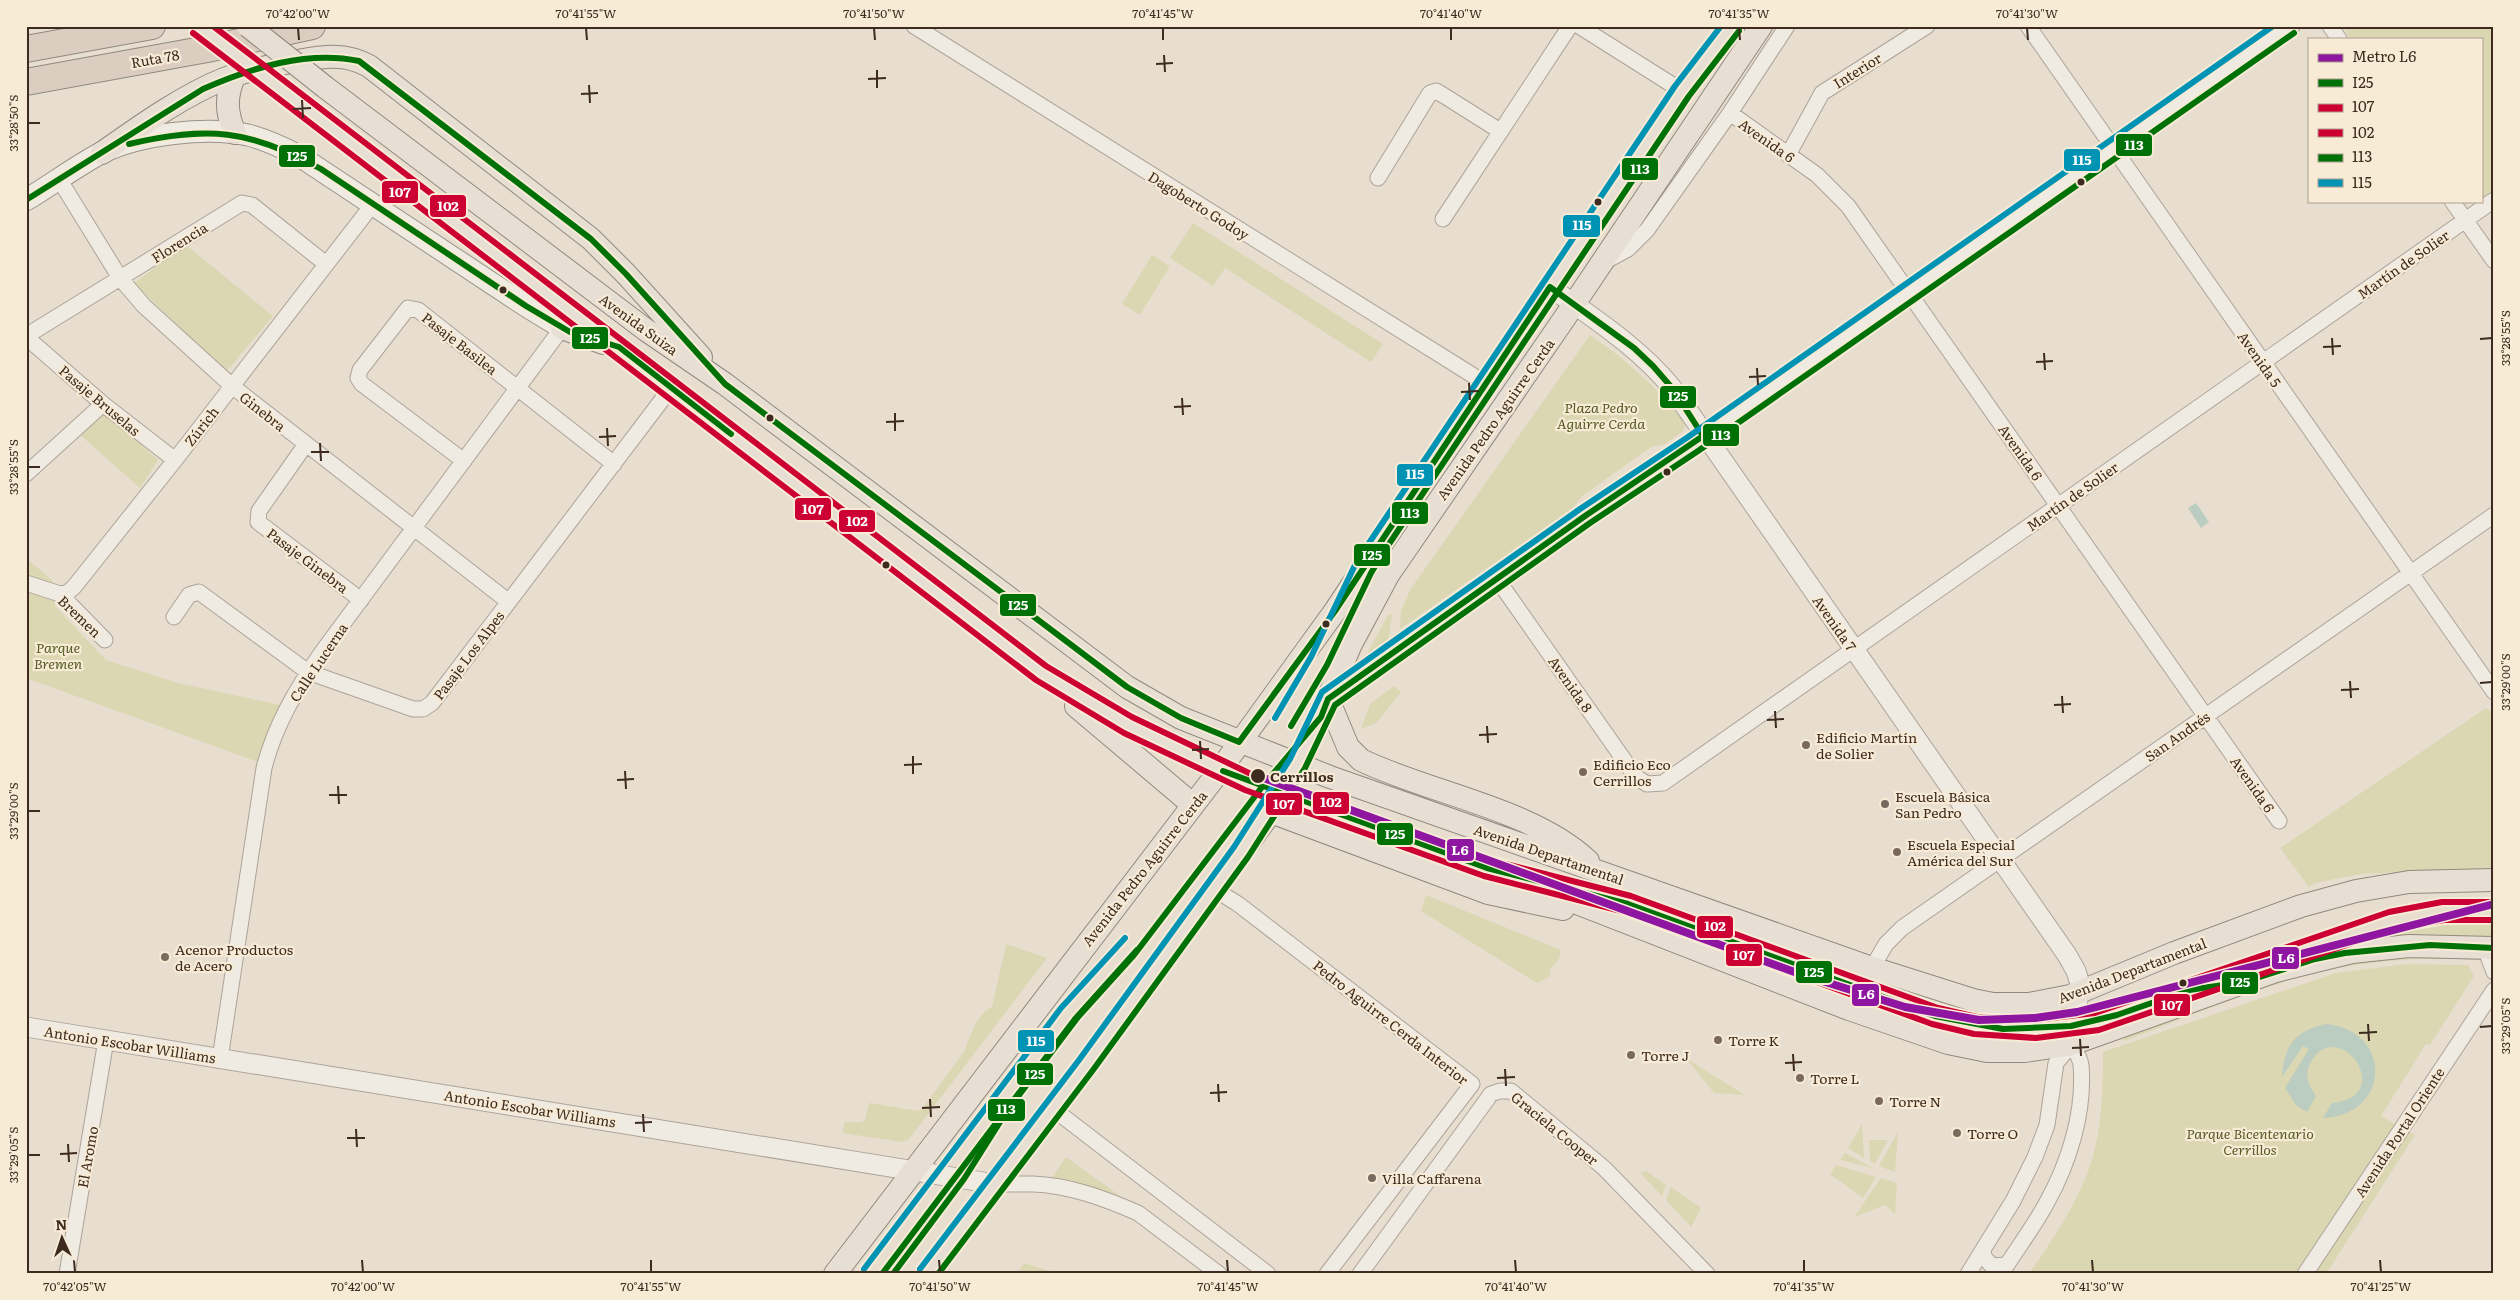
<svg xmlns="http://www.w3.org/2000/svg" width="2520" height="1300" viewBox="0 0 2520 1300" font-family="Literata,serif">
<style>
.green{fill:#dad7b2}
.water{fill:#bbccc0}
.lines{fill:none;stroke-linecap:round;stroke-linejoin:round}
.minor-casing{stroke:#ada398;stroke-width:17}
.tertiary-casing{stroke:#ada398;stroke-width:21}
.secondary-casing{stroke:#9c9388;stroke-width:23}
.primary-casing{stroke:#92897f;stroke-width:24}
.motorway-casing{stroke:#92897f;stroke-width:28}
.minor{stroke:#efeae2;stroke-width:15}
.tertiary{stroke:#efeae2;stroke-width:19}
.secondary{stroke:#efeae2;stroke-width:21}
.primary{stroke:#e7dfd3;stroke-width:22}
.motorway{stroke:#dbcec0;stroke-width:26}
.primary-bridge-casing{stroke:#92897f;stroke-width:24;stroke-linecap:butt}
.primary-bridge{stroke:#e7dfd3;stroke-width:22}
.bus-1-casing{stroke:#f8ebd6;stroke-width:10}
.bus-2-casing{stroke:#f8ebd6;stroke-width:10}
.bus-3-casing{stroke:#f8ebd6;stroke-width:10}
.bus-4-casing{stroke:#f8ebd6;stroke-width:10}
.bus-5-casing{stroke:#f8ebd6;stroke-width:10}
.bus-1{stroke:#007106;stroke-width:6}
.bus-2{stroke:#c03;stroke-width:6}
.bus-3{stroke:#c03;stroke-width:6}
.bus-4{stroke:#007106;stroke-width:6}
.bus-5{stroke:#0093b3;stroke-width:6}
.metro-1-casing{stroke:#f8ebd6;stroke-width:11}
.metro-1{stroke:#8e16a1;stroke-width:8}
.ticks{fill:none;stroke:#3e2b1f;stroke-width:2}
.bus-dot{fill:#3e2b1f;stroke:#f8ebd6;stroke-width:2}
.poi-dot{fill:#796a5d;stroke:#f8ebd6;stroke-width:2}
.labels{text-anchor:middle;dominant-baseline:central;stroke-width:4.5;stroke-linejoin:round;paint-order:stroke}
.street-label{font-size:14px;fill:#3e2b1f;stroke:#f8ebd6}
.park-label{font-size:14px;font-style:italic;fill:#535c24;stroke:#f8ebd6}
.poi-label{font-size:14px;fill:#3e2b1f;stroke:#f8ebd6;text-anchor:start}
.stop-label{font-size:14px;font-weight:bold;fill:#3e2b1f;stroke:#f8ebd6;text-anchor:start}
.line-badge{stroke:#f8ebd6;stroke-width:2}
.badge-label{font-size:14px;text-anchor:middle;font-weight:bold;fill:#fff}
.neatline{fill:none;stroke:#3e2b1f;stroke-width:2}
.ticks-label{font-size:12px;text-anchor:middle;fill:#3e2b1f}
</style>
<rect width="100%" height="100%" fill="#e7ded0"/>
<path class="green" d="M2342,26H2494V191L2481,200V39H2351Z
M1193,223L1383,344L1371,362L1225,268L1213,286L1170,258Z
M186,245L273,316L226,372L134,283Z
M1152,255L1170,266L1140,315L1122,304Z
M1590,335C1625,359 1656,386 1682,419L1685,425L1683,431L1665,444L1651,447L1581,497L1573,508L1400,629L1401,611L1410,590Z
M102,410L158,460L140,488L78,433Z
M26,558L52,580L55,606L106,660L178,683L280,705L260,750L258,762L26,678Z
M1392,614L1388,641L1367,654L1388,615Z
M1394,686L1401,692L1376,723L1361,729L1370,704Z
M2486,708L2494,714V868L2361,874L2315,883L2309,887L2280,848Z
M1426,895L1561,950L1559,959L1549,970L1551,976L1537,983L1421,911Z
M2467,918L2494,919V939L2326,949L2331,944C2376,930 2419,921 2467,918Z
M1006,944L1047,958L909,1139L902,1142L842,1133L845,1122H861L865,1120L869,1103L918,1111L922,1109L965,1050C970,1036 977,1013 992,1007Z
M2469,954L2479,960C2433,957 2384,959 2338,968C2265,983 2194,1015 2124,1041L2123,1035L2274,981L2384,956Z
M2407,964L2468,965L2474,976L2430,1045L2426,1044L2381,1116L2415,1135L2326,1274H2029C2053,1239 2078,1203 2091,1163C2102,1128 2103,1088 2103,1052L2336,973Z
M1687,1059L1745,1095L1714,1093Z
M1862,1124L1864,1158L1848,1148Z
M1898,1132L1895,1172L1879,1166Z
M1869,1140H1888L1875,1164L1870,1161Z
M1845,1153L1873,1168L1840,1160Z
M1066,1157L1131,1204L1051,1179Z
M1836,1165L1876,1177L1863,1198L1830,1174Z
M1646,1171L1666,1185L1662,1196L1640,1173Z
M1881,1178L1897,1183L1895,1214L1885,1205L1854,1217Z
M1671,1187L1701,1208L1691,1227L1666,1200Z
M1024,1263L1059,1274H1017Z"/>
<path class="water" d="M2196,503L2209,522L2201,528L2188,508Z
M2327,1024C2394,1032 2390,1115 2323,1118L2332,1103C2400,1096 2336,1012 2310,1064C2304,1076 2309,1086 2316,1096L2307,1112L2296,1105L2285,1088L2309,1049L2303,1046L2282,1077C2284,1046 2295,1030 2327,1024Z"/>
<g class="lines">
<g class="minor-casing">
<path id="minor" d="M914,26L1485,383
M1579,26L1682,91
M2028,26L2494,692
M2330,26L2339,39
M1730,113L1817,175L1848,206L2279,821
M1788,155L1822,93L1927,26
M1378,178L1430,93L1436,91L1443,95L1500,131
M59,179L120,278L144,306L232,386L509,602
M2452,201L2494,261
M1443,219L1570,26
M1604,262L1628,249L1647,230L1730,113L1787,26
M26,336L242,203L252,205L326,264
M26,337L103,404L175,460
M306,444L259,511L258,522L361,600
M464,461L362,384L358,378L360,370L408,308L418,310L614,464
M26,474L103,404
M1497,579L1636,777L1647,784L1663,783L2494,200
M26,583L60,594L105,640
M60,594L68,592L74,587L175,460L373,204
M174,617L189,595L199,592L308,672L413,709H423L432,703L671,388
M1214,889L1238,904L1472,1084L1327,1274
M2484,946L2494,972
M1872,968L1886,944L1902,928L2494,515
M220,1059L264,768C275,725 297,688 322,652L562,328
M1052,1108L1268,1274
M995,1184C1007,1184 1020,1184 1033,1184C1069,1185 1106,1199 1138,1213L1219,1274
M1983,1250L1984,1257L1992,1266L2006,1265
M67,1274L106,1040
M1360,1274L1491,1094L1500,1091H1511L1604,1168L1707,1274
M1968,1274L2013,1201L2035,1157L2047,1125L2056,1063L2072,1044C2075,1050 2080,1058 2081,1065C2085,1112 2069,1163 2046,1204C2033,1228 2016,1250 2001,1274
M2305,1274L2494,990"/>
</g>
<g class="tertiary-casing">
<path id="tertiary" d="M1550,287C1593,318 1639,347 1673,389L2067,955L2076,971L2080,984L2072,1044
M26,1027L995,1184"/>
</g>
<g class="secondary-casing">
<path id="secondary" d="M26,200C51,185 75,167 101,153C139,134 207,126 248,135C267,140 284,148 301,157L526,306L562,328
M1328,699L1585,516L1693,444L2289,26"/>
</g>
<g class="primary-casing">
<path id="primary" d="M325,87L646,330L725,384L1127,687L1181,718L1330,777L1872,968L1973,1000L1993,1004H2029L2070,996L2174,953L2301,906L2356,891L2409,882L2494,880
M285,94L619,347L1041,673L1128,725L1191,756L1248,782L1487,868L1849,1009L1948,1043L1987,1051H2025L2072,1044L2276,971L2352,952L2409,946L2494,948
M235,133C226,113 225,96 235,75
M102,153C139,127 182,96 224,79C247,70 273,65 298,61C324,56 345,53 369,66L591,239L626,274L701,357
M562,328L603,343
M1328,699L1348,747L1361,760C1429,793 1533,809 1588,861
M1076,706L1193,805
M1271,812L1488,893L1563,909
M835,1274L1220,770L1335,611L1565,264L1682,91L1732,26
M927,1274L1131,1005L1271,812L1311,738L1351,644L1388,575L1566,316L1761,26"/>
</g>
<g class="motorway-casing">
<path id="motorway" d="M26,49L152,26
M26,82L207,49L312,26"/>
</g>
<use href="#minor" class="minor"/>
<use href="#tertiary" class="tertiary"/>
<use href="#secondary" class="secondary"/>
<use href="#primary" class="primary"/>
<use href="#motorway" class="motorway"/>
<g class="primary-bridge-casing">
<path id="primary-bridge" d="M198,26L285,94
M248,26L325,87"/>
</g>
<use href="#primary-bridge" class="primary-bridge"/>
<g class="bus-1-casing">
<path id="bus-1" d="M129,144C207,126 250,129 321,169L526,306L570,332L619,347L731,434
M26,200L203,89C251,68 307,50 359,61L591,239L626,274L725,384L1127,687L1181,718L1239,742L1335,611L1550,287L1634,348L1653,366L1673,389L1703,436L1585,516L1328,699L1321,717L1262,787L1134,955L1078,1017L1007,1111L964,1179L893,1274
M1223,771L1487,868L1628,904L1935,1016L2003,1029L2071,1026L2117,1015L2189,990L2244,982L2315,959L2345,953L2430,945L2494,948"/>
</g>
<g class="bus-2-casing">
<path id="bus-2" d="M193,33L1036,680L1124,733L1245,790L1484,876L1625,912L1932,1024L1974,1034L2036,1038L2099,1030L2393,929L2444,920H2494"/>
</g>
<g class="bus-3-casing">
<path id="bus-3" d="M213,26L1046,666L1132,717L1251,774L1490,860L1631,896L1938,1008L1977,1017L2035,1020L2095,1013L2389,912L2442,902H2494"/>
</g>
<g class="bus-4-casing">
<path id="bus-4" d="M1291,726L1327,665L1371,573L1383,553L1689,96L1739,31
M882,1274L1075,1019L1137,950
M938,1274L1093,1070L1248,857L1305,768L1335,705L1590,523L1698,451L2294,33"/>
</g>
<g class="bus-5-casing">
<path id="bus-5" d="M1275,718L1311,657L1355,565L1369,543L1675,86L1721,26
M864,1269L1061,1008L1125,938
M920,1269L1079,1060L1234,847L1290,759L1322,692L1580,509L1688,437L2273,26"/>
</g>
<use href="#bus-1" class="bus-1"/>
<use href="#bus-2" class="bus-2"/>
<use href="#bus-3" class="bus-3"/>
<use href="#bus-4" class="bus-4"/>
<use href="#bus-5" class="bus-5"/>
<g class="metro-1-casing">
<path id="metro-1" d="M1258,776L1800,974L1905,1007L1979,1020L2035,1018L2077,1012L2494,904"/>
</g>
<use href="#metro-1" class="metro-1"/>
</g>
<path class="ticks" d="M298,28L299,40M586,28L587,40M874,28L875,40M1163,28V40M1451,28V40M1739,28L1740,40M2027,28L2028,40M1164,55L1165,72M1156,64L1173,63M877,70V88M868,79L886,78M589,85L590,103M581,94L598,93M302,100L303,118M293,109L311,108M28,123H40M2332,338L2333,355M2480,339L2492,338M2323,347L2341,346M2044,353L2045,370M2036,362L2053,361M1757,368L1758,385M1749,377L1766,376M1469,383L1470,400M1461,392L1479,391M1182,398L1183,415M1174,407L1191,406M895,413V431M886,422L904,421M607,428L608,446M599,437L616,436M320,443L321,461M311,452H329M28,467H40M2350,681L2351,698M2480,683L2492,682M2341,690L2359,689M2062,696L2063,713M2054,705L2071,704M1775,711L1776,728M1767,720L1784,719M1487,726L1488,743M1479,735L1497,734M1200,741L1201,759M1192,750L1209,749M913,756V774M904,765L922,764M625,771L626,789M617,780L634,779M338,786L339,804M329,795H347M28,811H40M2368,1024L2369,1041M2480,1027L2492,1026M2359,1033L2377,1032M2080,1039L2081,1056M2072,1048L2089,1047M1793,1054L1794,1071M1785,1063L1802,1062M1505,1069L1506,1086M1497,1078L1515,1077M1218,1084L1219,1102M1210,1093L1227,1092M930,1099L931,1117M922,1108L940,1107M643,1114L644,1132M635,1123L652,1122M356,1129L357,1147M347,1138H365M68,1144L69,1162M60,1154L77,1153M28,1155H40M74,1260L75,1272M362,1260L363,1272M651,1260V1272M939,1260L940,1272M1227,1260L1228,1272M1515,1260L1516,1272M1804,1260V1272M2092,1260L2093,1272M2380,1260L2381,1272"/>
<g class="bus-dot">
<circle cx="2081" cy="182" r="4.5"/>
<circle cx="1598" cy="202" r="4.5"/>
<circle cx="503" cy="290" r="4.5"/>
<circle cx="770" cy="418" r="4.5"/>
<circle cx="1667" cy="472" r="4.5"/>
<circle cx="886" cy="565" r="4.5"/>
<circle cx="1326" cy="624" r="4.5"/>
<circle cx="1258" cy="776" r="8"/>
<circle cx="2183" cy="983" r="4.5"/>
</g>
<g class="poi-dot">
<circle cx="1806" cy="745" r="5"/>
<circle cx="1583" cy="772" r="5"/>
<circle cx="1885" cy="804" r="5"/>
<circle cx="1897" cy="852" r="5"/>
<circle cx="165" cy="957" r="5"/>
<circle cx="1718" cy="1040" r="5"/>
<circle cx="1631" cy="1055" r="5"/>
<circle cx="1800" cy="1078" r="5"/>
<circle cx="1879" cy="1101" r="5"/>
<circle cx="1957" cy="1133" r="5"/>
<circle cx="1372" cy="1178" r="5"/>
</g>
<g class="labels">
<g class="street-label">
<text transform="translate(155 58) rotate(-10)">Ruta 78</text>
<text transform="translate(1857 70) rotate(-32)">Interior</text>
<text transform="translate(1767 140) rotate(35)">Avenida 6</text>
<text transform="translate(1199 205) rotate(32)">Dagoberto Godoy</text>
<text transform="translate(179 242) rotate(-32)">Florencia</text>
<text transform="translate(2403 264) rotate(-35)">Martín de Solier</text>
<text transform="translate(639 324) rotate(36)">Avenida Suiza</text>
<text transform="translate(460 343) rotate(38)">Pasaje Basilea</text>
<text transform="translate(2260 359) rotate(55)">Avenida 5</text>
<text transform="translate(100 400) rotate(40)">Pasaje Bruselas</text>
<text transform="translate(263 411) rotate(38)">Ginebra</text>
<text transform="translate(1495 419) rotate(-55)">Avenida Pedro Aguirre Cerda</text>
<text transform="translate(201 426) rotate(-52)">Zúrich</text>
<text transform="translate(2021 452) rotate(55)">Avenida 6</text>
<text transform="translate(2072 496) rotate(-35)">Martín de Solier</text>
<text transform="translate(308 560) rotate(37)">Pasaje Ginebra</text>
<text transform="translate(80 616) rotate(44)">Bremen</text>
<text transform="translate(1835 623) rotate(55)">Avenida 7</text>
<text transform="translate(468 655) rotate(-53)">Pasaje Los Alpes</text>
<text transform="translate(318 662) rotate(-56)">Calle Lucerna</text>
<text transform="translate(1571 684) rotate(55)">Avenida 8</text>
<text transform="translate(2177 736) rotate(-35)">San Andrés</text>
<text transform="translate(2253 784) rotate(55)">Avenida 6</text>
<text transform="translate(1549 854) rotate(19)">Avenida Departamental</text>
<text transform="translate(1144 868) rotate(-52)">Avenida Pedro Aguirre Cerda</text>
<text transform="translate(2132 970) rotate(-21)">Avenida Departamental</text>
<text transform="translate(1391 1022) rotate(38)">Pedro Aguirre Cerda Interior</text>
<text transform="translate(130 1044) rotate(9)">Antonio Escobar Williams</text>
<text transform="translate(530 1108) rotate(9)">Antonio Escobar Williams</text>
<text transform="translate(1555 1128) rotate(39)">Graciela Cooper</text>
<text transform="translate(2399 1132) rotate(-57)">Avenida Portal Oriente</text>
<text transform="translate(87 1157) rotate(-80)">El Aromo</text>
</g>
<g class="park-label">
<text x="1601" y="407">Plaza Pedro<tspan x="1601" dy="16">Aguirre Cerda</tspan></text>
<text x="58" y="647">Parque<tspan x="58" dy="16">Bremen</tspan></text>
<text x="2250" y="1133">Parque Bicentenario<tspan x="2250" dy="16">Cerrillos</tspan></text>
</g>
<g class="poi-label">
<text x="1816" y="737">Edificio Martín<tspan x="1816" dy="16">de Solier</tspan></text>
<text x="1593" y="764">Edificio Eco<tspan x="1593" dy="16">Cerrillos</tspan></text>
<text x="1895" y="796">Escuela Básica<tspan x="1895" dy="16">San Pedro</tspan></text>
<text x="1907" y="844">Escuela Especial<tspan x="1907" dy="16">América del Sur</tspan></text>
<text x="175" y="949">Acenor Productos<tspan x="175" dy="16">de Acero</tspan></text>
<text x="1728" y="1040">Torre K</text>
<text x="1641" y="1055">Torre J</text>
<text x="1810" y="1078">Torre L</text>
<text x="1889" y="1101">Torre N</text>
<text x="1967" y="1133">Torre O</text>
<text x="1382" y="1178">Villa Caffarena</text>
</g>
<g class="stop-label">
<text x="1270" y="776">Cerrillos</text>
</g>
</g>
<g class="line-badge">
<rect x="2115" y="133" width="38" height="24" rx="5" fill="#007106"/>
<rect x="278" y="144" width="38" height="24" rx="5" fill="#007106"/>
<rect x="2063" y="148" width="38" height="24" rx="5" fill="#0093b3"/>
<rect x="1621" y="157" width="38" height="24" rx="5" fill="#007106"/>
<rect x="381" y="180" width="38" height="24" rx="5" fill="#c03"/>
<rect x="429" y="194" width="38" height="24" rx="5" fill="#c03"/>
<rect x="1562" y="214" width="39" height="24" rx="5" fill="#0093b3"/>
<rect x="571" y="326" width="38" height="24" rx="5" fill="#007106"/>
<rect x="1659" y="385" width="38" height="24" rx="5" fill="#007106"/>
<rect x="1702" y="423" width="38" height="24" rx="5" fill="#007106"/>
<rect x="1396" y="463" width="38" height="24" rx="5" fill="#0093b3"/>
<rect x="794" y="497" width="38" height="24" rx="5" fill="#c03"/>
<rect x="1391" y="501" width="38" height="24" rx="5" fill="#007106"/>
<rect x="838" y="509" width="38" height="24" rx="5" fill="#c03"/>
<rect x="1353" y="543" width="38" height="24" rx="5" fill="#007106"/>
<rect x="999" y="593" width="38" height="24" rx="5" fill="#007106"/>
<rect x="1312" y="791" width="38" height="24" rx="5" fill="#c03"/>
<rect x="1265" y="792" width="38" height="24" rx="5" fill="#c03"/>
<rect x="1376" y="822" width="38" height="24" rx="5" fill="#007106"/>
<rect x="1446" y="838" width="29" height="24" rx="5" fill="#8e16a1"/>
<rect x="1696" y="915" width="38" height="24" rx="5" fill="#c03"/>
<rect x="1725" y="943" width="38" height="24" rx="5" fill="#c03"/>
<rect x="2271" y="946" width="29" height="24" rx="5" fill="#8e16a1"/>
<rect x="1795" y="960" width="38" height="24" rx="5" fill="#007106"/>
<rect x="2221" y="971" width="38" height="24" rx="5" fill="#007106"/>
<rect x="1851" y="983" width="29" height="24" rx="5" fill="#8e16a1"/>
<rect x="2153" y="993" width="38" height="24" rx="5" fill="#c03"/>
<rect x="1017" y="1029" width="38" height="24" rx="5" fill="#0093b3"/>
<rect x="1016" y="1062" width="38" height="24" rx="5" fill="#007106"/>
<rect x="987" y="1098" width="39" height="24" rx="5" fill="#007106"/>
</g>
<g class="badge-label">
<text x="2134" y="150">113</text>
<text x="297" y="161">I25</text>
<text x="2082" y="165">115</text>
<text x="1640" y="174">113</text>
<text x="400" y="197">107</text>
<text x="448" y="211">102</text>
<text x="1582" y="230">115</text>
<text x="590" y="343">I25</text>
<text x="1678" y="401">I25</text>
<text x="1721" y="440">113</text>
<text x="1415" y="479">115</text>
<text x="813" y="514">107</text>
<text x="1410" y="518">113</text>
<text x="857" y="526">102</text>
<text x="1372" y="560">I25</text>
<text x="1018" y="610">I25</text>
<text x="1331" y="807">102</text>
<text x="1284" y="809">107</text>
<text x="1395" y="839">I25</text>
<text x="1460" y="855">L6</text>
<text x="1715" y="931">102</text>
<text x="1744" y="960">107</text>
<text x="2286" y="963">L6</text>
<text x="1814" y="977">I25</text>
<text x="2240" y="987">I25</text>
<text x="1866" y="999">L6</text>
<text x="2172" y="1010">107</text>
<text x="1036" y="1046">115</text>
<text x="1035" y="1079">I25</text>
<text x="1006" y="1114">113</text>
</g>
<rect width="2520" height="1300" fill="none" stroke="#f8ebd6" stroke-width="55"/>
<rect x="2308" y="38" width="175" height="165" fill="#f8ebd6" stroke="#ae9e8d"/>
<rect x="2318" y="54" width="25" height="8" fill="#8e16a1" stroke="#ae9e8d"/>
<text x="2352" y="62" font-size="15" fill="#3e2b1f">Metro L6</text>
<rect x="2318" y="79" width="25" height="8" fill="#007106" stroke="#ae9e8d"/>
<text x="2352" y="88" font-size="15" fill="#3e2b1f">I25</text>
<rect x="2318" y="104" width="25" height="8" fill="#cc0033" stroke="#ae9e8d"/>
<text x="2352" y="112" font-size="15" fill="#3e2b1f">107</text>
<rect x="2318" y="129" width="25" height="8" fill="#cc0033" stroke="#ae9e8d"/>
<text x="2352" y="138" font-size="15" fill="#3e2b1f">102</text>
<rect x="2318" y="154" width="25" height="8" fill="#007106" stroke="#ae9e8d"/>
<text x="2352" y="162" font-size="15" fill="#3e2b1f">113</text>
<rect x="2318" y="179" width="25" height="8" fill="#0093b3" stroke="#ae9e8d"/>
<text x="2352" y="188" font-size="15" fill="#3e2b1f">115</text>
<g transform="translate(62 1238) rotate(357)" stroke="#f8ebd6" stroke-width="4" paint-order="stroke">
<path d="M0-4L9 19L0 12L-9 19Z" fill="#3e2b1f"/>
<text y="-8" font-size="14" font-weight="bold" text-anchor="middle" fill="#3e2b1f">N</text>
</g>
<rect x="28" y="28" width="2464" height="1244" class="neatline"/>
<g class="ticks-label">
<text x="298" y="18">70°42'00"W</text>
<text x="586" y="18">70°41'55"W</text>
<text x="874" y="18">70°41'50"W</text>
<text x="1163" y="18">70°41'45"W</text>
<text x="1451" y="18">70°41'40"W</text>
<text x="1739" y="18">70°41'35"W</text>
<text x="2027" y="18">70°41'30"W</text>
<text transform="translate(14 123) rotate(-90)" y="4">33°28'50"S</text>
<text transform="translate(2506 338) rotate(-90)" y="4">33°28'55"S</text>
<text transform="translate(14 467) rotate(-90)" y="4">33°28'55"S</text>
<text transform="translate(2506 682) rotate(-90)" y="4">33°29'00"S</text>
<text transform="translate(14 811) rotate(-90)" y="4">33°29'00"S</text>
<text transform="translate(2506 1026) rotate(-90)" y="4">33°29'05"S</text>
<text transform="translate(14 1155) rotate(-90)" y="4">33°29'05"S</text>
<text x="75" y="1291">70°42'05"W</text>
<text x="363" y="1291">70°42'00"W</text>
<text x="651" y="1291">70°41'55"W</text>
<text x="940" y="1291">70°41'50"W</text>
<text x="1228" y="1291">70°41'45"W</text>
<text x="1516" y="1291">70°41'40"W</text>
<text x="1804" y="1291">70°41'35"W</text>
<text x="2093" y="1291">70°41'30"W</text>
<text x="2381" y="1291">70°41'25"W</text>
</g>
</svg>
